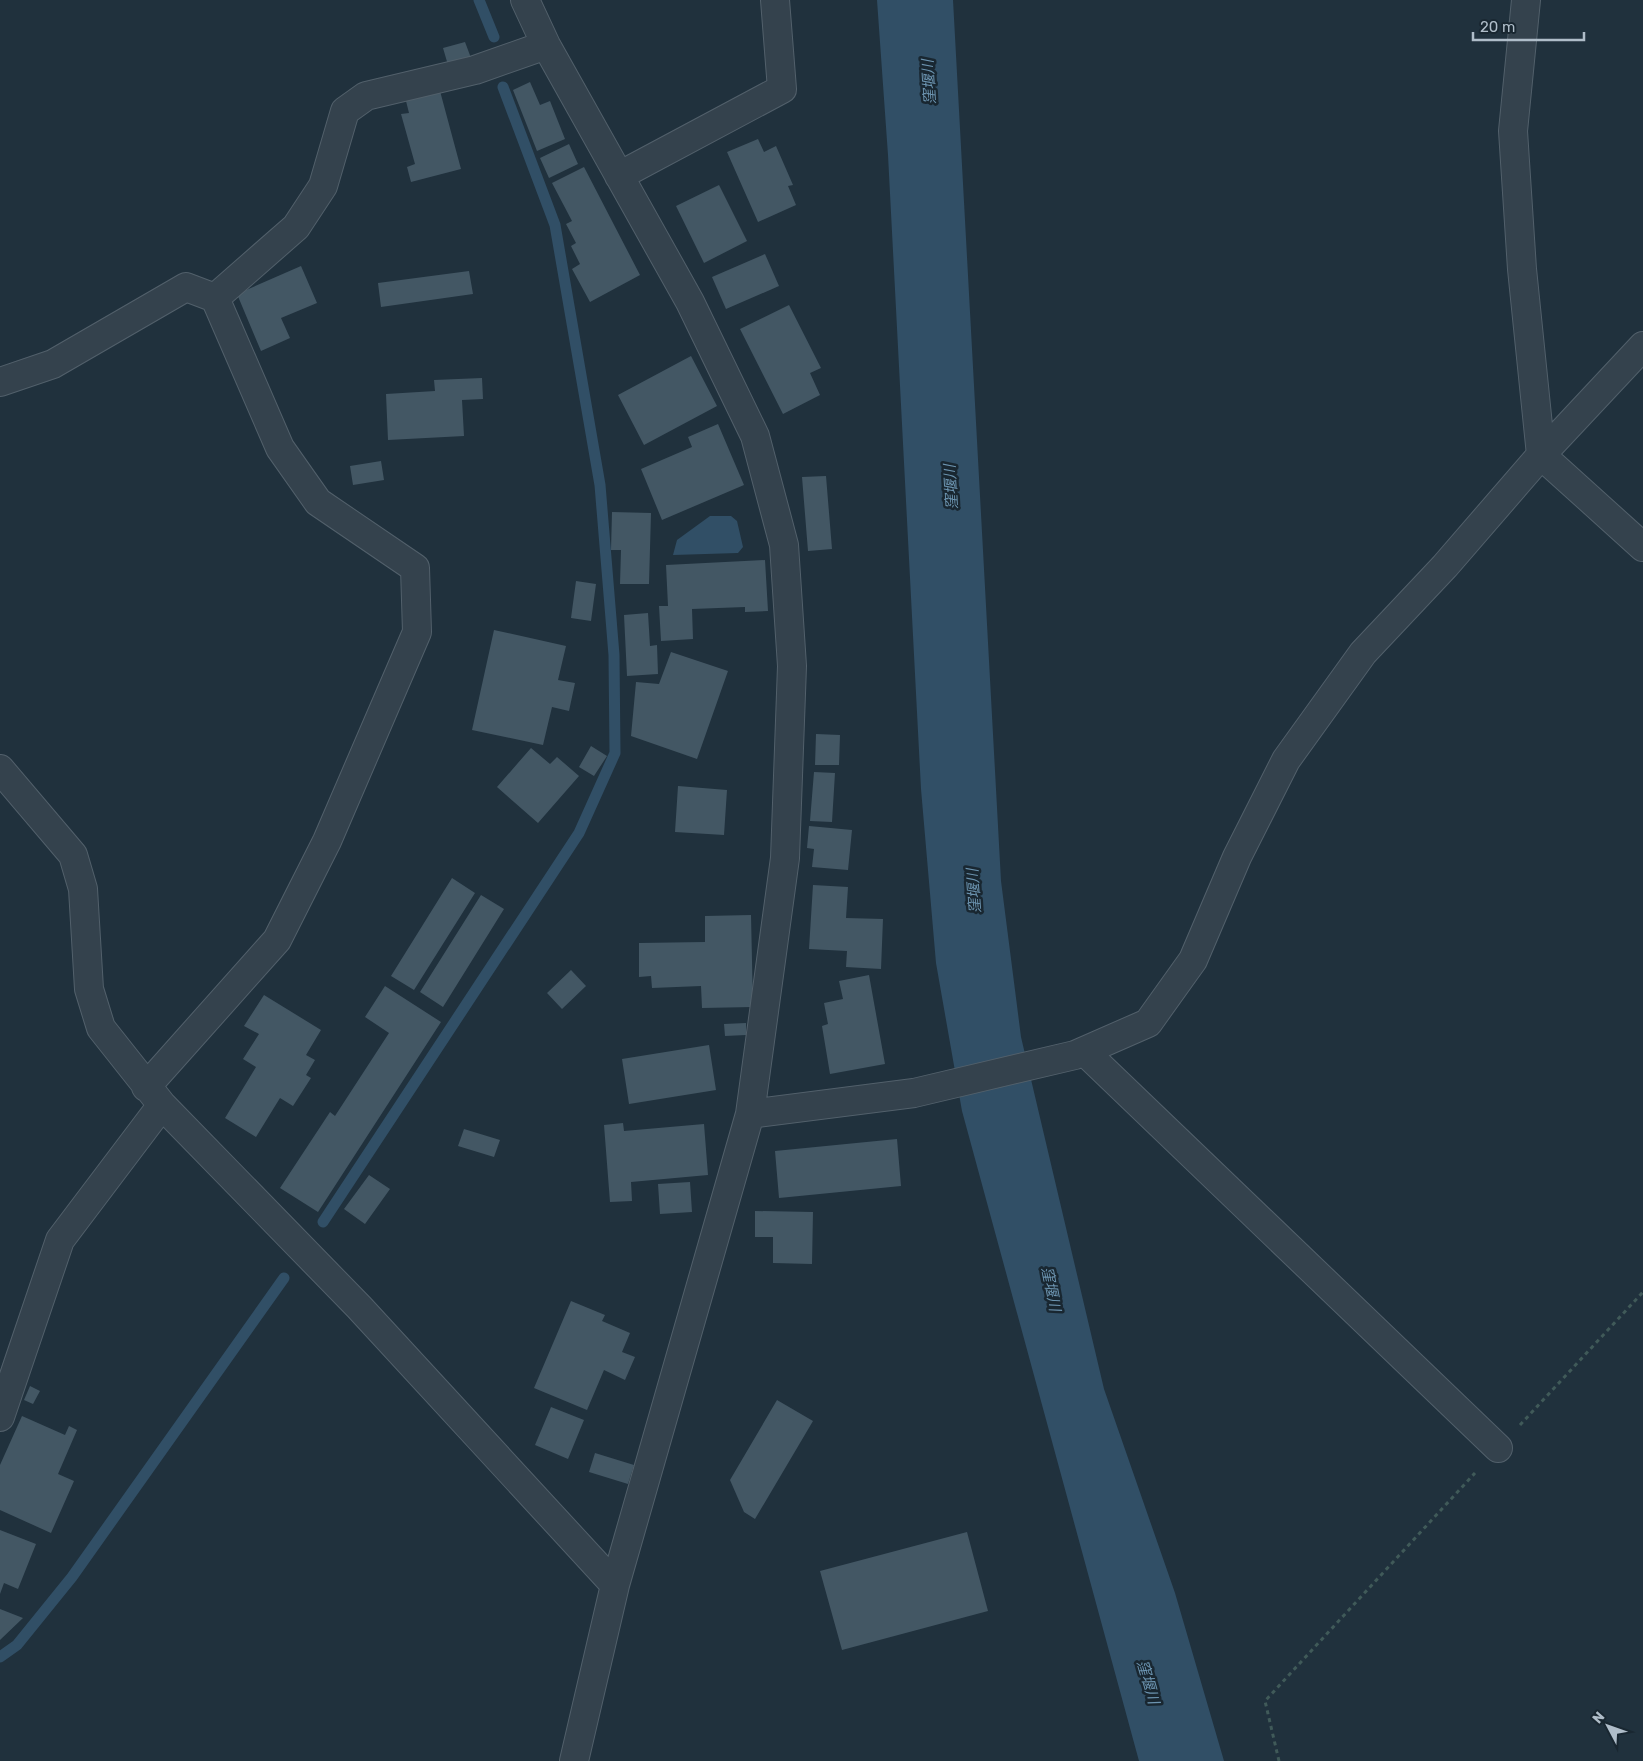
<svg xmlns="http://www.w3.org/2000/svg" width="1643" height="1761" viewBox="0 0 1643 1761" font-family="Rubik,'Noto Sans JP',sans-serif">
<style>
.water{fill:#314f66}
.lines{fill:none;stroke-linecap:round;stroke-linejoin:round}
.stream{stroke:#314f66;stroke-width:11}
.building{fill:#435764}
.minor-casing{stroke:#52606b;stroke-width:30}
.path{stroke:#405a59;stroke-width:3;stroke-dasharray:4 4;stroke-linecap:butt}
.minor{stroke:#34424d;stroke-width:28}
.labels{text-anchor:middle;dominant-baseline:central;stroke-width:5;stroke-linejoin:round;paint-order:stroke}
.water-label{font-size:15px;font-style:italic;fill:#6c94b0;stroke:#192731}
</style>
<rect width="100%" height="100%" fill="#20313d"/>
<path class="water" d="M877,0H953L1001,881L1021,1037L1104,1389L1175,1593L1224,1761H1139L962,1111L936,963L921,789L888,155Z
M710,516H731L737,521L743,547L738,553L673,555L677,540Z"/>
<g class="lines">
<path class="stream" d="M479,0L494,37
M323,1222L579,833L615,753L614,655L600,485L555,225L503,87
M0,1657L17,1645L72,1577L284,1278"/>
</g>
<path class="building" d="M465,42L471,58L448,65L443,48Z
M530,82L540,105L550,101L565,139L537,151L513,90Z
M440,91L461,169L411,182L407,167L415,164L401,114L409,113L406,101Z
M758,139L764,152L776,146L793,185L788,186L796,205L758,222L727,152Z
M569,144L578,164L549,178L540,158Z
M584,167L640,275L590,302L572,269L580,264L571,246L576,243L566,224L572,221L552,183Z
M719,185L747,241L704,263L676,206Z
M765,254L779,286L726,309L712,277Z
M301,266L317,303L281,318L290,338L261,351L237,294Z
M469,271L473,294L381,307L378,283Z
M789,305L821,368L810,373L820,395L783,414L740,329Z
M691,356L717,406L644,445L618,395Z
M482,378L483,399L462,400L464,436L388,440L386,394L435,391L434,380Z
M718,424L744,485L662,520L641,469L692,447L688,437Z
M381,461L384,480L353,485L350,466Z
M826,476L832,549L808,551L802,477Z
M612,512L651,513L649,584H620L621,550H611Z
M765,560L768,611L745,612V607L692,609L693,639L661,641L659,606H668L666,565Z
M576,581L596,584L591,621L571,618Z
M648,613L650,646L657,645L658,674L627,676L624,615Z
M494,630L566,646L558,680L575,683L569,711L552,707L543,745L472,730Z
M671,652L728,671L697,759L631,736L636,682L659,684Z
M816,734L840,735L839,765H815Z
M591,746L607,756L594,776L579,767Z
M531,748L550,764L557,757L579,776L538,823L497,787Z
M814,772L835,773L832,822L810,821Z
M678,786L727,790L724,835L675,832Z
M809,826L852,830L848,870L812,867L814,849L807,848Z
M452,878L475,893L414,990L391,976Z
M813,885L848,887L846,918L883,919L881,969L846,967L847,951L809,949Z
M481,895L504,909L443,1007L420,992Z
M751,915L753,1007L702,1008L701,986L652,988L651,976L639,977V943L705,942V916Z
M571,970L586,986L562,1009L547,993Z
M869,975L885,1064L830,1074L822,1026L828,1024L824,1003L843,999L839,981Z
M385,986L441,1022L318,1212L280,1188L330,1112L335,1116L389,1033L365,1017Z
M264,995L321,1030L306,1055L315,1060L306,1075L311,1078L293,1106L280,1098L256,1137L225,1118L256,1067L243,1059L259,1034L244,1026Z
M746,1023V1035L725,1036L724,1024Z
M709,1045L716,1090L629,1104L622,1059Z
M623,1123L624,1131L704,1124L708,1175L631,1182L632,1201L610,1202L604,1125Z
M464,1129L500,1140L494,1157L458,1146Z
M897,1139L901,1186L779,1198L775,1151Z
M369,1175L390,1189L365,1224L344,1209Z
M690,1182L692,1212L660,1214L658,1184Z
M755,1211L813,1212L812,1264L773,1263V1237H755Z
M571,1301L605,1315L602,1321L630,1333L622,1352L635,1357L625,1380L604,1370L587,1410L534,1388Z
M30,1386L40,1391L33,1404L24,1400Z
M777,1400L813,1421L755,1519L744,1512L730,1480Z
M551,1407L584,1420L568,1459L535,1445Z
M22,1416L65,1435L69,1426L77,1430L58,1474L74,1481L51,1533L0,1510V1465Z
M595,1453L634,1465L628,1484L589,1472Z
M0,1530L36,1544L18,1589L4,1583L0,1594Z
M967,1532L988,1611L842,1650L820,1571Z
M0,1609L23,1618L0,1640Z"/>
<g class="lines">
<g class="minor-casing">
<path id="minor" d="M525,0L546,45L690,302L755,436L784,545L792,666L785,858L750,1114L615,1585L574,1761
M1526,0L1513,131L1522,269L1541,455L1643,547
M619,176L782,89L775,0
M215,298L296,227L323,186L345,111L366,96L475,70L546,45
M0,382L53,364L186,287L215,298L280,448L318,502L415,568L417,632L327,841L277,940L146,1087
M0,769L73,855L83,889L89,989L101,1028L162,1105L359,1307L615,1585
M1084,1051L1498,1448
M750,1114L914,1093L1075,1055L1148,1023L1193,960L1237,857L1286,760L1363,653L1445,566L1541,455L1643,346
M0,1417L60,1240L162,1105"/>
</g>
<path class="path" d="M1520,1425L1643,1292
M1279,1761L1265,1701L1475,1473"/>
<use href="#minor" class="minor"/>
</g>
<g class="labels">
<g class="water-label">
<text transform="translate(929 82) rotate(-93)">窪堰川</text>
<text transform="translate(951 487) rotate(-93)">窪堰川</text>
<text transform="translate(974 891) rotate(-94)">窪堰川</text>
<text transform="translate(1051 1289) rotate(79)">窪堰川</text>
<text transform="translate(1148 1682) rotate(74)">窪堰川</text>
</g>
</g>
<g transform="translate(1608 1726) rotate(311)" stroke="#192731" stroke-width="4" paint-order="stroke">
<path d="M0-4L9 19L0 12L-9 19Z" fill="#afbdc9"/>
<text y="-8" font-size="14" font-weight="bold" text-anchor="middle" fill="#afbdc9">N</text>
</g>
<path d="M1473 32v8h111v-8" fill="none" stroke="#afbdc9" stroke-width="2.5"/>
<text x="1480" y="32" font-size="15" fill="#afbdc9" stroke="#192731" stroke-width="4" paint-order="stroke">20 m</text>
</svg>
